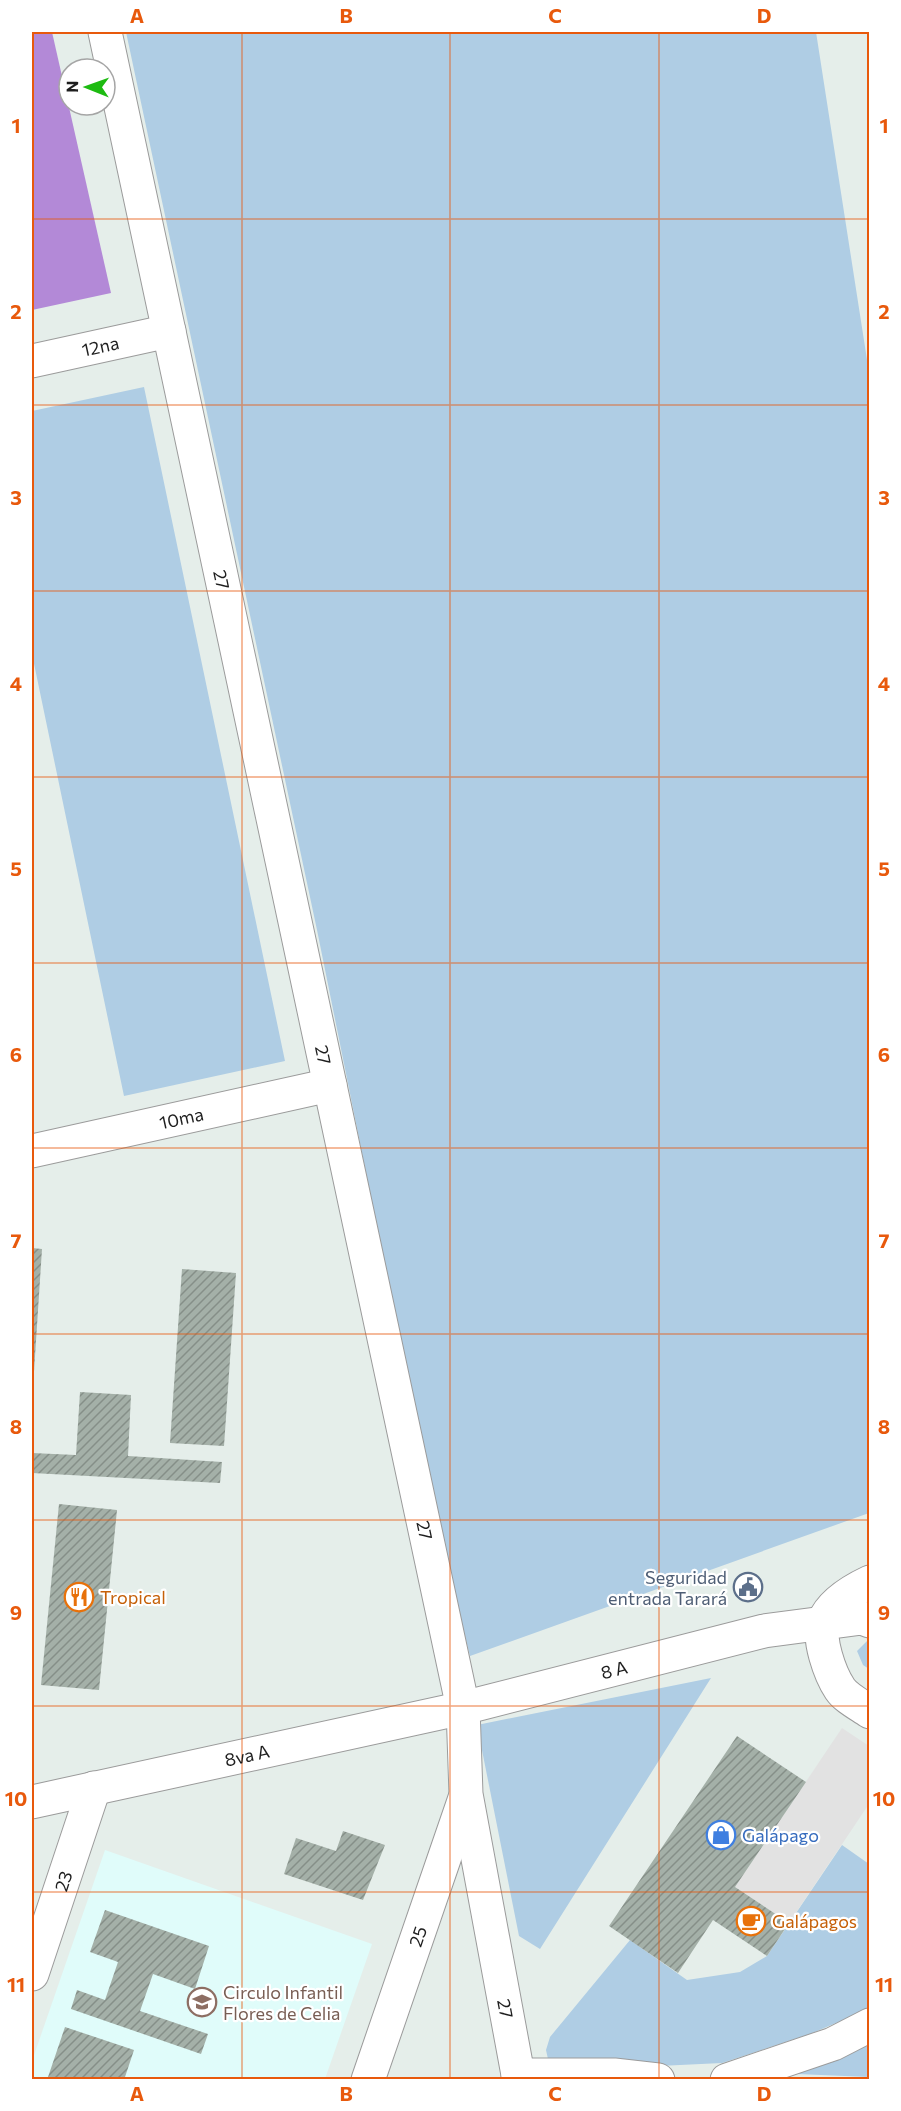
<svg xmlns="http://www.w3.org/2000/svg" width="901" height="2111" viewBox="0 0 901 2111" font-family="Commissioner,sans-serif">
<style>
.education{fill:#e0fcfa}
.grass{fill:#afcde4}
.pitch{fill:#b389d7}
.parking{fill:#e2e2e2}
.building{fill:url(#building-hatch)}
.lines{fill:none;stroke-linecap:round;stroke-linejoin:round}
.minor-casing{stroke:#9b9b9b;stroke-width:35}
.minor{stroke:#fff;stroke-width:33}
.grid{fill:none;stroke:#e8590c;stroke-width:1.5;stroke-opacity:0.55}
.labels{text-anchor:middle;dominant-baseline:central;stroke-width:4.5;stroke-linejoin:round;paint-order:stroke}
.street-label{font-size:18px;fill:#1e1e1e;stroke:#fff}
.service-label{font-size:18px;fill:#4e5e75;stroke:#fff;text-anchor:end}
.food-label{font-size:18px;fill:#c56008;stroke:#fff;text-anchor:start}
.shop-label{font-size:18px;fill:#366cbe;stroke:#fff;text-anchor:start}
.education-label{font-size:18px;fill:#785e54;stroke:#fff;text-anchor:start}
.neatline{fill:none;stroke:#e8590c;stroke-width:2}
.grid-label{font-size:20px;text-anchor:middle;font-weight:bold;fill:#e8590c}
</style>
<defs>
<pattern id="building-hatch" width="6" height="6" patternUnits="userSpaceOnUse" patternTransform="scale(1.5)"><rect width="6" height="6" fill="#a4b0a8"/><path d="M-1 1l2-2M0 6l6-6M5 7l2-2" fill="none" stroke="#858f88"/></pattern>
</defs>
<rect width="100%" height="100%" fill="#e5eeea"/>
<path class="education" d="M105,1850L372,1944L325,2079L32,2080V2061Z"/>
<path class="grass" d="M126,32H816L870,379L869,1513L470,1656L439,1534L317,930Z
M144,387L285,1061L124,1096L32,654V411Z
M869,1639H870L869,1669L863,1665L857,1651Z
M711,1678L540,1949L519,1936L477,1725Z
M842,1845L869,1864V2009L810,2034L722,2063L617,2068L548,2059L546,2050L550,2037L630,1940L687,1980L740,1972L767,1956Z
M869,2045V2077L797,2074Z"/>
<path class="pitch" d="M32,32H52L111,293L32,310Z"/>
<path class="parking" d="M842,1728L869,1746V1804L789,1923L735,1887Z"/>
<path class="building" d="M32,1248L42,1249L33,1387H32Z
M182,1269L236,1273L224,1446L170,1443Z
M80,1392L131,1395L128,1456L222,1462L220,1483L32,1473V1453L76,1455Z
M59,1504L117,1510L99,1690L41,1685Z
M737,1736L806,1782L735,1887L789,1923L767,1956L713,1920L678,1973L609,1926Z
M343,1831L385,1845L363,1900L284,1874L296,1838L336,1851Z
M105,1910L209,1946L195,1989L153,1974L140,2011L208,2034L201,2054L71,2009L77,1990L105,2000L118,1962L90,1952Z
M65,2027L134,2050L124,2080H47Z"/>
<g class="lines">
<g class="minor-casing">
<g id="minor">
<path id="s1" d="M105,32L463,1708L466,1794L519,2080"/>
<path id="s2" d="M32,361L169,331"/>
<path id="s3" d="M32,1151L330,1085"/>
<path d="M870,1582C853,1590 831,1603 824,1621C817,1638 830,1674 840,1689C846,1698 860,1705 870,1712"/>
<path id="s4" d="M32,1802L463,1708L764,1631L862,1618L870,1621"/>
<path id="s5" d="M32,1974L94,1788"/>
<path d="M518,2075H614L658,2080"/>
<path id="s6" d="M368,2080L465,1798"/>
<path d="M727,2080L833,2044L870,2025"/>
</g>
</g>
<use href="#minor" class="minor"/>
</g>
<path class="grid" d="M242,32V2080M450,32V2080M659,32V2080M32,219H870M32,405H870M32,591H870M32,777H870M32,963H870M32,1148H870M32,1334H870M32,1520H870M32,1706H870M32,1892H870"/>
<defs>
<g id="civic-ring" transform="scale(1.5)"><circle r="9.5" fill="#fff" stroke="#5c6f8a" stroke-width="1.5"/><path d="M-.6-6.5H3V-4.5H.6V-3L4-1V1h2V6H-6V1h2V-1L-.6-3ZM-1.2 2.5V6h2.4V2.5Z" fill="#5c6f8a"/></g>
<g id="restaurant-ring" transform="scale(1.5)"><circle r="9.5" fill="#fff" stroke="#e8710a" stroke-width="1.5"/><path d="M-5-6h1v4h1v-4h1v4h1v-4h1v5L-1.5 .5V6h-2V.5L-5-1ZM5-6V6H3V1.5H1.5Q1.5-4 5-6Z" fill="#e8710a"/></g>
<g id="shop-ring" transform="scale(1.5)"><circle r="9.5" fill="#fff" stroke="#3f7fe0" stroke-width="1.5"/><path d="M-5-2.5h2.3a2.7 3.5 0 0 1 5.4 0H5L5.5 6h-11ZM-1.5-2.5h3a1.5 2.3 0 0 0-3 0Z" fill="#3f7fe0"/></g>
<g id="cafe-ring" transform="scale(1.5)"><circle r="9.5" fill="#fff" stroke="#e8710a" stroke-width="1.5"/><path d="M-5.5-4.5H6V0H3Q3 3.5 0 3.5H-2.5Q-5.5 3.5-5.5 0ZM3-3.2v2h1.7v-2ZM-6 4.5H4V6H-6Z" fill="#e8710a"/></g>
<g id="school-ring" transform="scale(1.5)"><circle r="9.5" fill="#fff" stroke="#8d6e63" stroke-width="1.5"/><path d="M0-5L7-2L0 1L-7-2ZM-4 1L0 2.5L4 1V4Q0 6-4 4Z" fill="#8d6e63"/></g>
</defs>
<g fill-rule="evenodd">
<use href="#civic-ring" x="748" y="1587"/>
<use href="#restaurant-ring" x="79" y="1597"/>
<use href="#shop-ring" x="721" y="1835"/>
<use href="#cafe-ring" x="751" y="1921"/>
<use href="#school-ring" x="202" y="2002"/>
</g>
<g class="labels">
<g class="street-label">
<text stroke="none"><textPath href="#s2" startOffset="70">12na</textPath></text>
<text stroke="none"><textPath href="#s1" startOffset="560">27</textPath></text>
<text stroke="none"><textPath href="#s1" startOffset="1046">27</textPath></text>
<text stroke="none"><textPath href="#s3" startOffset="153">10ma</textPath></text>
<text stroke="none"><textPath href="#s1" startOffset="1532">27</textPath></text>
<text stroke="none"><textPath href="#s4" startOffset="597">8 A</textPath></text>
<text stroke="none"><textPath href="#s4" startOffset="220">8va A</textPath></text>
<text stroke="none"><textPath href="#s5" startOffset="98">23</textPath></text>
<text stroke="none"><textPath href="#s6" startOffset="152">25</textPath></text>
<text stroke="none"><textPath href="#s1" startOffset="2018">27</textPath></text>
</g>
<g class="service-label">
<text x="727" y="1577">Seguridad<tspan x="727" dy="21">entrada Tarará</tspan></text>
</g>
<g class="food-label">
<text x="100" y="1597">Tropical</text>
<text x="772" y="1921">Galápagos</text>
</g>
<g class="shop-label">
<text x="742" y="1835">Galápago</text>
</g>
<g class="education-label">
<text x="223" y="1992">Circulo Infantil<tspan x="223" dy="21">Flores de Celia</tspan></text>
</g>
</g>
<rect width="901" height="2111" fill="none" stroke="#ffffff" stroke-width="66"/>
<g transform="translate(87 87) rotate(271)"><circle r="28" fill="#ffffff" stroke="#a5a5a5" stroke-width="1.5"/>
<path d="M0-4.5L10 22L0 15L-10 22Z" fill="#1dbb11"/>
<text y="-9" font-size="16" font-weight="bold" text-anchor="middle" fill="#1e1e1e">N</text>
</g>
<rect x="33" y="33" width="835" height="2045" class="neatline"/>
<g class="grid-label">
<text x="137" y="23">A</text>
<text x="346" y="23">B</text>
<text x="555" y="23">C</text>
<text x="764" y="23">D</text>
<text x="16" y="133">1</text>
<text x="884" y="133">1</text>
<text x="16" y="319">2</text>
<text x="884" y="319">2</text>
<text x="16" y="505">3</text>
<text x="884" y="505">3</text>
<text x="16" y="691">4</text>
<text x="884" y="691">4</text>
<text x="16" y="876">5</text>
<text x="884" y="876">5</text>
<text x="16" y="1062">6</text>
<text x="884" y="1062">6</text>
<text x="16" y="1248">7</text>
<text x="884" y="1248">7</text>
<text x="16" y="1434">8</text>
<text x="884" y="1434">8</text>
<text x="16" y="1620">9</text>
<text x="884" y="1620">9</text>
<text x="16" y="1806">10</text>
<text x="884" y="1806">10</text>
<text x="16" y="1992">11</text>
<text x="884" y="1992">11</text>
<text x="137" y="2101">A</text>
<text x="346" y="2101">B</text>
<text x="555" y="2101">C</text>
<text x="764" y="2101">D</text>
</g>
</svg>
